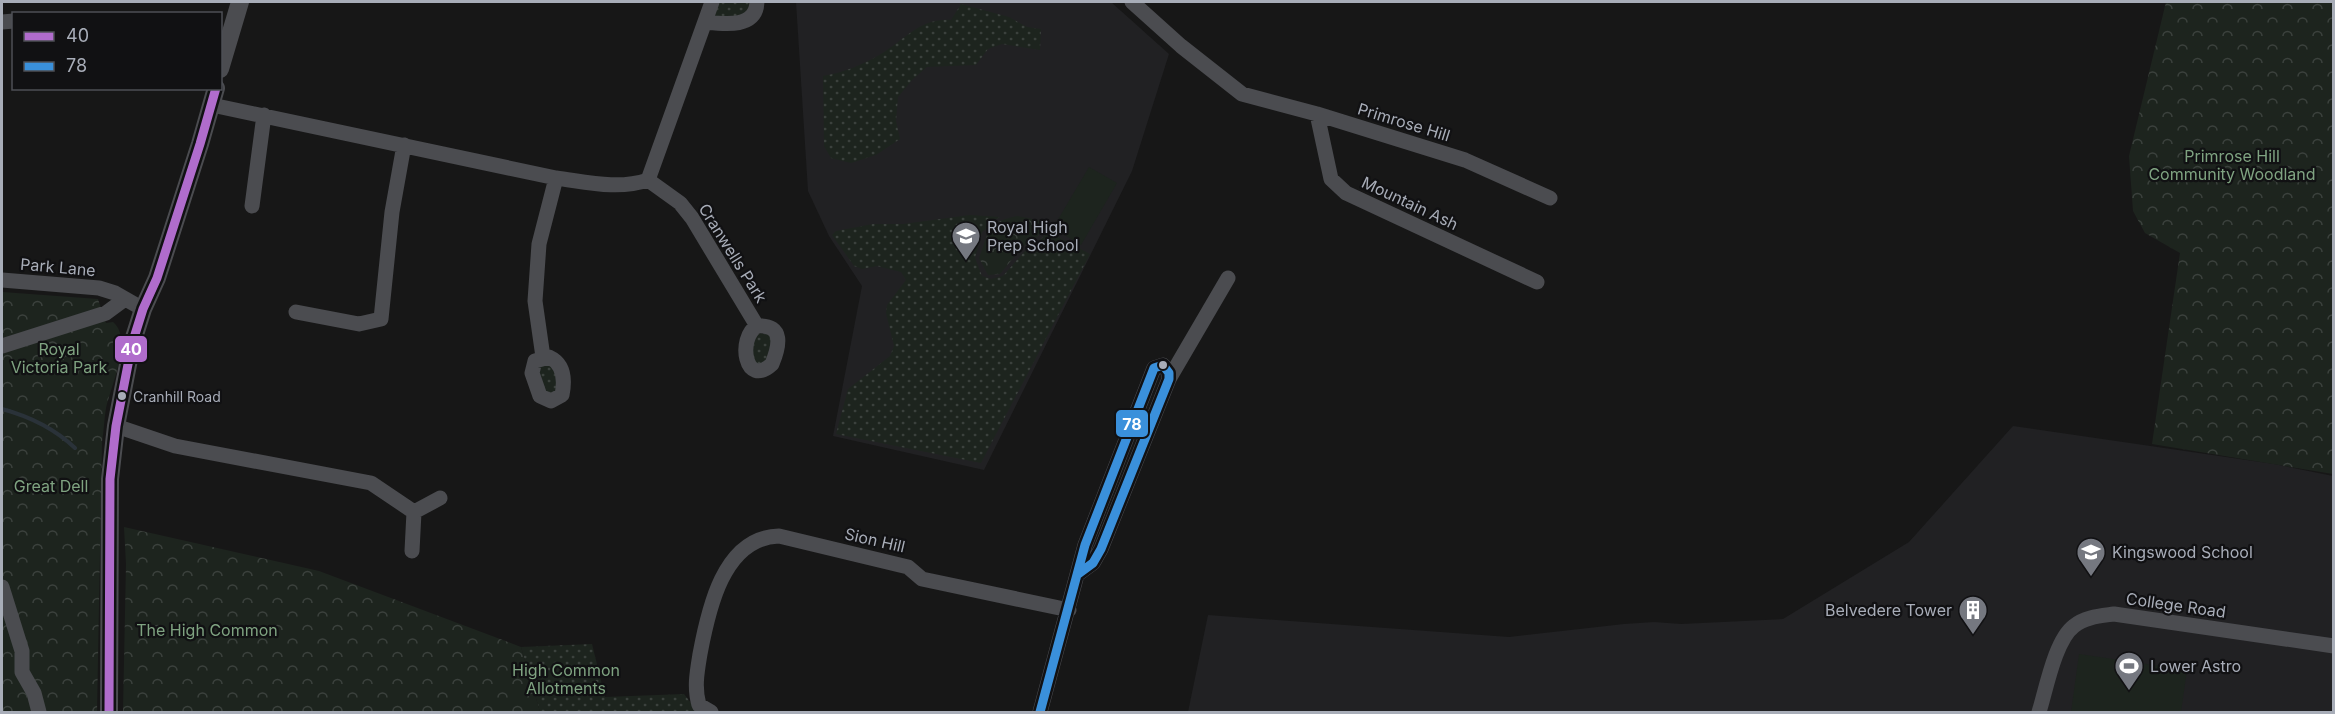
<svg xmlns="http://www.w3.org/2000/svg" width="2335" height="714" viewBox="0 0 2335 714" font-family="Inter,sans-serif">
<style>
.built{fill:#212123}
.grass{fill:url(#grass-dots)}
.park{fill:url(#park-crowns)}
.pitch{fill:#1d241e}
.lines{fill:none;stroke-linecap:round;stroke-linejoin:round}
.stream{stroke:#2a3239;stroke-width:4}
.minor{stroke:#4b4c50;stroke-width:15}
.tertiary{stroke:#4b4c50;stroke-width:18}
.bus-1-casing{stroke:#111113;stroke-width:14}
.bus-2-casing{stroke:#111113;stroke-width:14}
.bus-1{stroke:#b06ccc;stroke-width:9}
.bus-2{stroke:#3a90db;stroke-width:9}
.bus-dot{fill:#a8adb8;stroke:#111113;stroke-width:2}
.labels{text-anchor:middle;dominant-baseline:central;stroke-width:4.5;stroke-linejoin:round;paint-order:stroke}
.bus-label{font-size:14px;fill:#a8adb8;stroke:#111113;text-anchor:start}
.street-label{font-size:16px;fill:#a8adb8;stroke:#111113}
.park-label{font-size:16px;fill:#7fa381;stroke:#111113}
.poi-label{font-size:16px;fill:#a8adb8;stroke:#111113;text-anchor:start}
.line-badge{stroke:#111113;stroke-width:2}
.badge-label{font-size:16px;text-anchor:middle;font-weight:bold;fill:#fff}
</style>
<defs>
<pattern id="grass-dots" width="8" height="8" patternUnits="userSpaceOnUse" patternTransform="scale(1.5)"><rect width="8" height="8" fill="#1d241e"/><path d="M2 2h.1M6 6h.1" fill="none" stroke="#3b413d" stroke-width="1.8" stroke-linecap="round"/></pattern>
<pattern id="park-crowns" width="20" height="18" patternUnits="userSpaceOnUse" patternTransform="scale(1.5)"><rect width="20" height="18" fill="#1d241e"/><path d="M2 6a3 3 0 1 1 6 0M12 15a3 3 0 1 1 6 0" fill="none" stroke="#3b413d"/></pattern>
</defs>
<rect width="100%" height="100%" fill="#171717"/>
<path class="built" d="M796,2H1111L1169,54L1132,171L984,470L833,436L862,286L829,236L808,191Z
M2013,426L2274,464L2333,476V712H1188L1208,615L1509,637L1624,624L1654,622L1681,624L1783,619L1909,542Z"/>
<path class="grass" d="M717,2H752L745,15L712,18Z
M961,4L1009,17L1027,27L1041,29L1040,50L1002,44L988,49L976,65L927,67L913,79L898,97L896,121L900,139L876,155L851,163L831,158L824,146L823,76C843,73 864,64 881,54C906,39 920,18 951,20Z
M970,215L1000,217L989,223L987,228L982,232L975,258L982,276L991,279L1003,276L1024,252L1043,237L1047,231L1090,254L981,463L836,434L848,389L890,356L894,346L886,313L887,305L906,280L901,272L877,266L862,269L854,266L832,235L836,231L873,224H903Z
M754,333L772,334L768,362L752,365Z
M552,362L560,388L546,396L535,367Z
M592,644L605,697L684,694L698,712H540L521,647Z"/>
<path class="park" d="M2166,2H2333V474L2152,444L2180,253L2145,233L2133,211L2129,156Z
M1017,216L1038,220L1045,228L1033,241L1023,246L1000,274L988,275L979,258C989,233 986,222 1017,216Z
M2,292L98,299L106,323L113,322C133,338 111,386 106,408C104,419 104,430 102,442L97,712H2Z
M124,527L319,571L521,647L540,712H123L126,564Z"/>
<path class="pitch" d="M1089,167L1117,183L1081,245L1053,228Z
M2079,654L2187,670L2181,712H2071Z"/>
<g class="lines">
<path class="stream" d="M2,409C28,416 55,429 75,448"/>
<path class="minor" d="M1132,2L1181,46L1242,94L1317,114L1465,160L1550,198
M2,22L14,21
M705,22C723,24 756,29 757,2
M212,105L556,178C587,182 618,190 648,180L712,2
M1317,114L1331,179L1346,193L1537,282
M648,180L680,203L692,218L757,326
M252,206L264,115
M2,280L99,288L115,293L143,309
M296,312L359,324L381,319L392,212L404,145
M757,326C785,324 779,347 772,364C745,389 737,338 757,326Z
M2,346L106,313L125,299
M543,357L535,301L539,244L556,178
M549,357C564,364 565,380 562,395L551,401L540,396L532,373L535,361Z
M1169,379L1228,278
M116,426L175,446L371,483L414,512L440,498
M412,551L414,512
M2,587L22,651V672L34,693L39,712
M711,712L699,705C694,688 697,672 700,654C708,611 723,537 779,536L908,567L922,579L1069,610
M1040,712L1085,545L1154,368L1163,365L1169,373V379L1101,549L1093,563L1078,574
M2039,712C2046,690 2055,640 2074,626C2085,617 2100,616 2114,614L2334,646"/>
<path class="tertiary" d="M220,69L240,2
M109,712L110,479L116,426L132,344L143,309L157,278L200,144L216,88"/>
<g class="bus-1-casing">
<path id="bus-1" d="M109,712L110,479L116,426L132,344L143,309L157,278L200,144L216,88"/>
</g>
<g class="bus-2-casing">
<path id="bus-2" d="M1040,712L1085,545L1154,368L1163,365L1169,373V379L1101,549L1093,563L1078,574"/>
</g>
<use href="#bus-1" class="bus-1"/>
<use href="#bus-2" class="bus-2"/>
</g>
<defs>
<g id="school-pin" transform="scale(1.5)"><path d="M0 17L-7.5 6A9.5 9.5 0 1 1 7.5 6Z" fill="#757880" stroke="#111113"/><path d="M0-5L7-2L0 1L-7-2ZM-4 1L0 2.5L4 1V4Q0 6-4 4Z" fill="#fff"/></g>
<g id="building-pin" transform="scale(1.5)"><path d="M0 17L-7.5 6A9.5 9.5 0 1 1 7.5 6Z" fill="#757880" stroke="#111113"/><path d="M-4-6H4V6H1V3H-1V6H-4ZM-2.5-4.3h1.7v1.8h-1.7ZM.8-4.3h1.7v1.8H.8ZM-2.5-1h1.7V.8h-1.7ZM.8-1h1.7V.8H.8Z" fill="#fff"/></g>
<g id="stadium-pin" transform="scale(1.5)"><path d="M0 17L-7.5 6A9.5 9.5 0 1 1 7.5 6Z" fill="#757880" stroke="#111113"/><path d="M0-5a6.5 5 0 1 0 0 10a6.5 5 0 1 0 0-10ZM-3.5-1.8h7v3.6h-7Z" fill="#fff"/></g>
</defs>
<g fill-rule="evenodd">
<use href="#school-pin" x="966" y="236"/>
<use href="#school-pin" x="2091" y="552"/>
<use href="#building-pin" x="1973" y="610"/>
<use href="#stadium-pin" x="2129" y="666"/>
</g>
<g class="bus-dot">
<circle cx="1163" cy="365" r="5"/>
<circle cx="122" cy="396" r="5"/>
</g>
<g class="labels">
<g class="bus-label">
<text x="133" y="396">Cranhill Road</text>
</g>
<g class="street-label">
<text transform="translate(1404 122) rotate(17)">Primrose Hill</text>
<text transform="translate(1410 203) rotate(25)">Mountain Ash</text>
<text transform="translate(733 253) rotate(58)">Cranwells Park</text>
<text transform="translate(58 267) rotate(5)">Park Lane</text>
<text transform="translate(875 540) rotate(13)">Sion Hill</text>
<text transform="translate(2176 605) rotate(8)">College Road</text>
</g>
<g class="park-label">
<text x="2232" y="156">Primrose Hill<tspan x="2232" dy="18">Community Woodland</tspan></text>
<text x="59" y="349">Royal<tspan x="59" dy="18">Victoria Park</tspan></text>
<text x="51" y="486">Great Dell</text>
<text x="207" y="630">The High Common</text>
<text x="566" y="670">High Common<tspan x="566" dy="18">Allotments</tspan></text>
</g>
<g class="poi-label">
<text x="987" y="227">Royal High<tspan x="987" dy="18">Prep School</tspan></text>
<text x="2112" y="552">Kingswood School</text>
<text x="1952" y="610" text-anchor="end">Belvedere Tower</text>
<text x="2150" y="666">Lower Astro</text>
</g>
</g>
<g class="line-badge">
<rect x="114" y="335" width="34" height="28" rx="6" fill="#b06ccc"/>
<rect x="1115" y="409" width="34" height="29" rx="6" fill="#3a90db"/>
</g>
<g class="badge-label">
<text x="131" y="355">40</text>
<text x="1132" y="430">78</text>
</g>
<rect width="2335" height="714" fill="none" stroke="#a8adb8" stroke-width="6"/>
<rect x="12" y="12" width="210" height="78" fill="#111113" stroke="#4d4f55" stroke-width="1.5"/>
<rect x="24" y="32" width="30" height="9" fill="#b06ccc" stroke="#4d4f55" stroke-width="1.5"/>
<text x="66" y="42" font-size="18" fill="#a8adb8">40</text>
<rect x="24" y="62" width="30" height="9" fill="#3a90db" stroke="#4d4f55" stroke-width="1.5"/>
<text x="66" y="72" font-size="18" fill="#a8adb8">78</text>
</svg>
